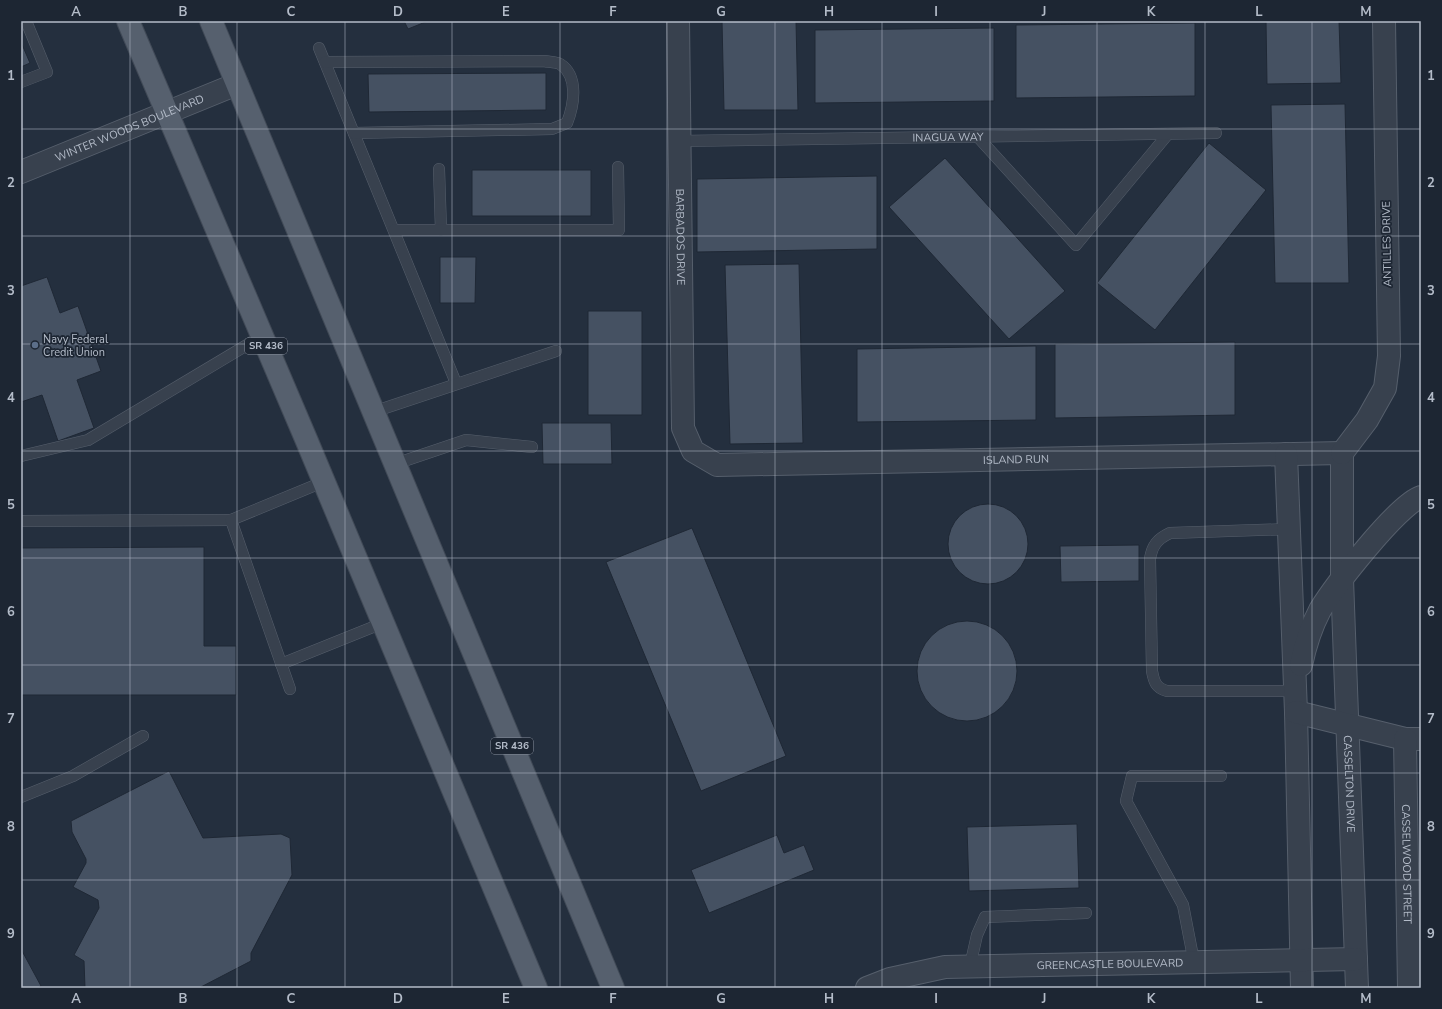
<svg xmlns="http://www.w3.org/2000/svg" width="1442" height="1009" viewBox="0 0 1442 1009" font-family="'Nunito Sans',sans-serif">
<style>
.building{fill:#455162;stroke:#1f2835}
.lines{fill:none;stroke-linecap:round;stroke-linejoin:round}
.service-casing{stroke:#565f6c;stroke-width:12}
.minor-casing{stroke:#565f6c;stroke-width:24}
.primary-casing{stroke:#414a57;stroke-width:24}
.service{stroke:#38414e;stroke-width:11}
.minor{stroke:#38414e;stroke-width:22}
.primary{stroke:#56606e;stroke-width:22}
.grid{fill:none;stroke:#b4bcc9;stroke-width:1;stroke-opacity:0.55}
.service-dot{fill:#5c6f8a;stroke:#1d2633;stroke-width:1.5}
.labels{text-anchor:middle;dominant-baseline:central;stroke-width:3.5;stroke-linejoin:round;paint-order:stroke}
.shield{fill:#1d2633;stroke:#878f9c;stroke-width:1}
.shield-label{font-size:10px;font-weight:bold;fill:#b4bcc9}
.street-label{font-size:11px;fill:#b4bcc9;stroke:#1d2633}
.poi-label{font-size:11px;fill:#b4bcc9;stroke:#1d2633;text-anchor:start}
.neatline{fill:none;stroke:#b4bcc9;stroke-width:1.5}
.grid-label{font-size:13px;text-anchor:middle;font-weight:bold;fill:#b4bcc9}
</style>
<rect width="100%" height="100%" fill="#242f3e"/>
<path class="building" d="M404,21H428L408,29Z
M722,21H796L798,110H724Z
M1266,21H1339L1341,83L1267,84Z
M1195,23V96L1016,98V25Z
M994,28V101L815,103V30Z
M21,42L30,63L21,67Z
M546,73V110L369,112L368,74Z
M1345,104L1349,283H1275L1271,105Z
M1209,143L1266,190L1155,330L1097,283Z
M945,158L1065,291L1009,339L889,207Z
M472,170H591V216H472Z
M877,176V249L697,252V179Z
M440,257H476L475,303H440Z
M799,264L803,443L730,444L725,265Z
M47,277L60,313L78,306L101,371L77,380L94,428L58,441L42,395L21,402V286Z
M588,311H642V415H588Z
M1235,342V415L1055,418V344Z
M1036,346V420L857,422V349Z
M542,423H611L612,464H543Z
M948 544a40 40 0 1 1 80 0a40 40 0 1 1-80 0Z
M692,528L786,756L701,791L606,562Z
M1139,545V581L1061,582L1060,546Z
M204,547V646H236V695H21V548Z
M917 671a50 50 0 1 1 100 0a50 50 0 1 1-100 0Z
M169,771L203,838L281,834L290,838L292,875L251,953V961L199,988H85L84,961L74,955L99,908L98,900L73,887L86,863V859L72,832L71,821Z
M1077,824L1079,888L969,891L967,827Z
M777,835L784,853L804,845L814,870L709,913L691,870Z
M21,949L41,986L38,988H21Z"/>
<g class="lines">
<g class="service-casing">
<g id="service">
<path d="M319,48L456,383"/>
<path d="M325,62L544,61C549,62 556,62 560,64C579,76 574,105 567,123L552,129L354,133"/>
<path d="M21,82L47,72L26,21"/>
<path d="M977,136L1076,245L1168,134"/>
<path id="s1" d="M679,141L1216,133"/>
<path d="M439,169L441,230"/>
<path d="M394,230H619L618,167"/>
<path d="M373,412L556,351"/>
<path d="M21,456L88,440L262,336"/>
<path d="M395,464L466,440L532,447"/>
<path d="M21,521L231,520"/>
<path d="M1289,529L1170,533C1157,539 1152,546 1150,559L1152,671C1154,682 1156,688 1167,691H1295"/>
<path d="M281,664L383,623"/>
<path d="M290,689L231,520L323,482"/>
<path d="M21,797L73,776L143,736"/>
<path d="M1194,962L1183,905L1126,801L1132,776H1221"/>
<path d="M970,966L977,935L985,917L1086,913"/>
</g>
</g>
<g class="minor-casing">
<g id="minor">
<path id="s2" d="M678,21L683,428L693,451L717,465L1342,453"/>
<path id="s3" d="M21,172L237,84"/>
<path id="s4" d="M1342,453V579L1357,988"/>
<path d="M1342,453L1367,420L1385,388L1389,356L1384,21"/>
<path d="M1286,454L1296,712L1302,988"/>
<path d="M1301,665C1305,646 1311,627 1320,610C1334,587 1398,504 1421,497"/>
<path d="M1296,712L1405,739H1421"/>
<path id="s5" d="M1405,739L1409,988"/>
<path id="s6" d="M867,988L890,979L945,967L1356,959"/>
</g>
</g>
<g class="primary-casing">
<path id="primary" d="M128,21L306,439L536,988
M211,21L613,988"/>
</g>
<use href="#service" class="service"/>
<use href="#minor" class="minor"/>
<use href="#primary" class="primary"/>
</g>
<path class="grid" d="M130,21V988M237,21V988M345,21V988M452,21V988M560,21V988M667,21V988M775,21V988M882,21V988M990,21V988M1097,21V988M1205,21V988M1312,21V988M21,129H1421M21,236H1421M21,344H1421M21,451H1421M21,558H1421M21,665H1421M21,773H1421M21,880H1421"/>
<circle class="service-dot" cx="35" cy="345" r="4"/>
<g class="labels">
<g class="shield">
<rect x="245" y="338" width="42" height="16" rx="3"/>
<rect x="491" y="738" width="42" height="16" rx="3"/>
</g>
<g class="shield-label">
<text x="266" y="346">SR 436</text>
<text x="512" y="746">SR 436</text>
</g>
<g class="street-label">
<text stroke="none"><textPath href="#s3" startOffset="117">WINTER WOODS BOULEVARD</textPath></text>
<text stroke="none"><textPath href="#s1" startOffset="269">INAGUA WAY</textPath></text>
<text stroke="none"><textPath href="#s2" startOffset="216">BARBADOS DRIVE</textPath></text>
<text transform="translate(1387 244) rotate(-91)">ANTILLES DRIVE</text>
<text stroke="none"><textPath href="#s2" startOffset="759">ISLAND RUN</textPath></text>
<text stroke="none"><textPath href="#s4" startOffset="331">CASSELTON DRIVE</textPath></text>
<text stroke="none"><textPath href="#s5" startOffset="125">CASSELWOOD STREET</textPath></text>
<text stroke="none"><textPath href="#s6" startOffset="246">GREENCASTLE BOULEVARD</textPath></text>
</g>
<g class="poi-label">
<text x="43" y="339">Navy Federal<tspan x="43" dy="13">Credit Union</tspan></text>
</g>
</g>
<rect width="1442" height="1009" fill="none" stroke="#1d2633" stroke-width="44"/>
<rect x="22" y="22" width="1398" height="965" class="neatline"/>
<g class="grid-label">
<text x="76" y="16">A</text>
<text x="183" y="16">B</text>
<text x="291" y="16">C</text>
<text x="398" y="16">D</text>
<text x="506" y="16">E</text>
<text x="613" y="16">F</text>
<text x="721" y="16">G</text>
<text x="829" y="16">H</text>
<text x="936" y="16">I</text>
<text x="1044" y="16">J</text>
<text x="1151" y="16">K</text>
<text x="1259" y="16">L</text>
<text x="1366" y="16">M</text>
<text x="11" y="80">1</text>
<text x="1431" y="80">1</text>
<text x="11" y="187">2</text>
<text x="1431" y="187">2</text>
<text x="11" y="295">3</text>
<text x="1431" y="295">3</text>
<text x="11" y="402">4</text>
<text x="1431" y="402">4</text>
<text x="11" y="509">5</text>
<text x="1431" y="509">5</text>
<text x="11" y="616">6</text>
<text x="1431" y="616">6</text>
<text x="11" y="723">7</text>
<text x="1431" y="723">7</text>
<text x="11" y="831">8</text>
<text x="1431" y="831">8</text>
<text x="11" y="938">9</text>
<text x="1431" y="938">9</text>
<text x="76" y="1003">A</text>
<text x="183" y="1003">B</text>
<text x="291" y="1003">C</text>
<text x="398" y="1003">D</text>
<text x="506" y="1003">E</text>
<text x="613" y="1003">F</text>
<text x="721" y="1003">G</text>
<text x="829" y="1003">H</text>
<text x="936" y="1003">I</text>
<text x="1044" y="1003">J</text>
<text x="1151" y="1003">K</text>
<text x="1259" y="1003">L</text>
<text x="1366" y="1003">M</text>
</g>
</svg>
